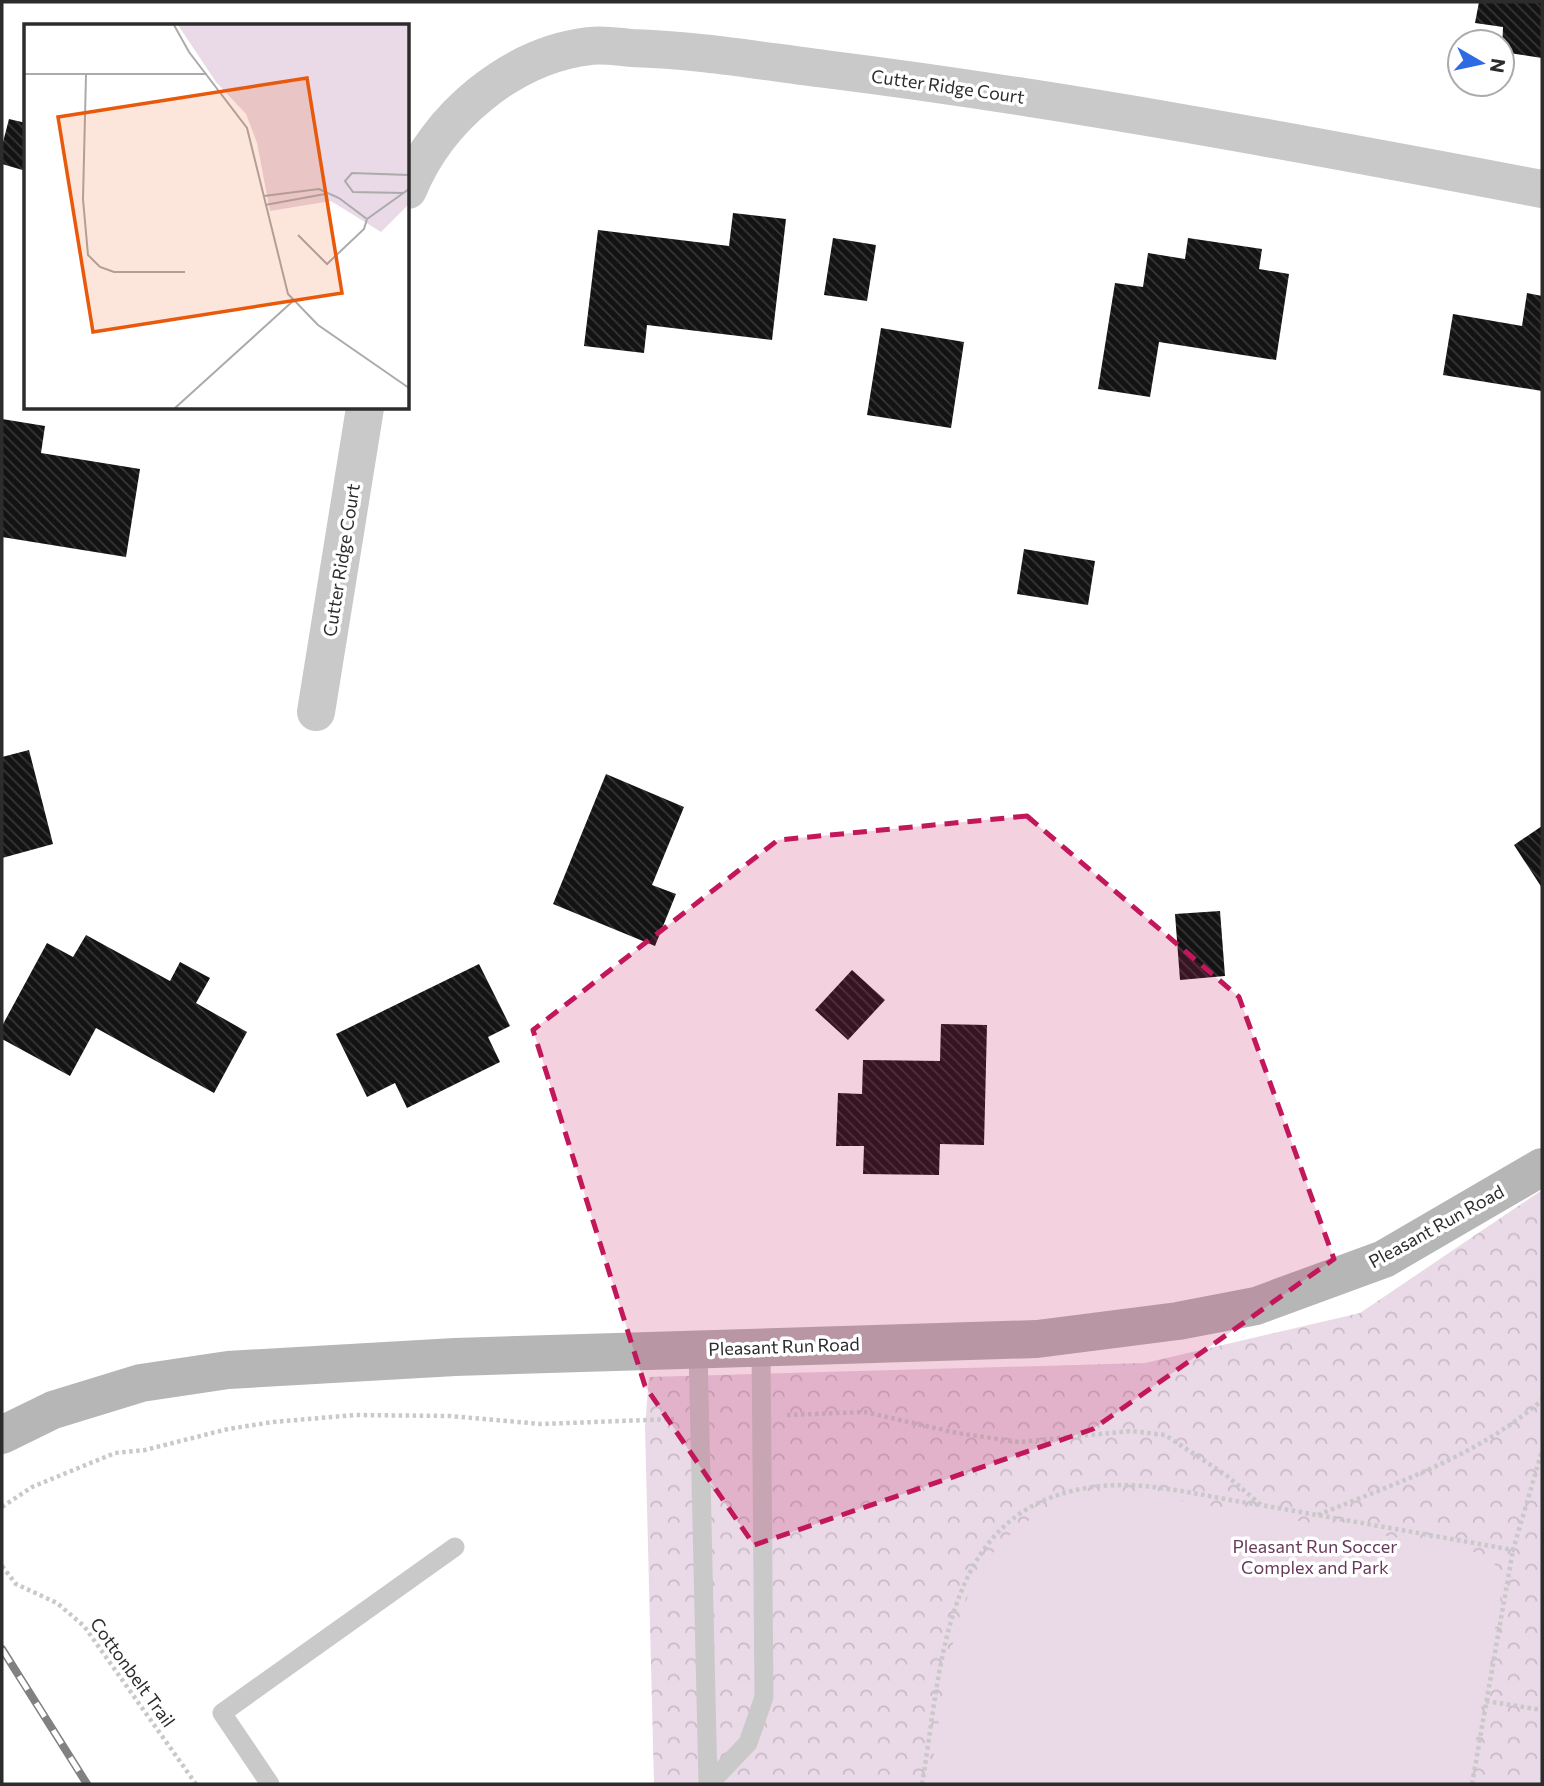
<svg xmlns="http://www.w3.org/2000/svg" width="1544" height="1786" viewBox="0 0 1544 1786" font-family="Commissioner,sans-serif">
<style>
.park{fill:url(#park-crowns)}
.pitch{fill:#ead9e7}
.building{fill:url(#building-back-hatch)}
.lines{fill:none;stroke-linecap:round;stroke-linejoin:round}
.path{stroke:#c9c9c9;stroke-width:4.5;stroke-dasharray:3.5 3.5;stroke-linecap:butt}
.service{stroke:#c9c9c9;stroke-width:19}
.minor{stroke:#c9c9c9;stroke-width:38}
.secondary{stroke:#b6b6b6;stroke-width:38}
.rail-casing{stroke:#818181;stroke-width:8}
.rail{stroke:#fff;stroke-width:5;stroke-dasharray:16;stroke-linecap:butt}
.marked{fill:#c2185b;fill-opacity:0.2;stroke:#c2185b;stroke-width:5;stroke-dasharray:14 9;stroke-linejoin:round}
.labels{text-anchor:middle;dominant-baseline:central;stroke-width:7;stroke-linejoin:round;paint-order:stroke}
.street-label{font-size:18px;fill:#2c2c2c;stroke:#fff}
.park-label{font-size:18px;fill:#673a5b;stroke:#fff}
.inset-road{fill:none;stroke:#ababab;stroke-width:2}
.view{fill:#e8590c;fill-opacity:0.15;stroke:#e8590c;stroke-width:3.5}
.inset-edge{fill:none;stroke:#2c2c2c;stroke-width:3.5}
</style>
<defs>
<pattern id="park-crowns" width="20" height="18" patternUnits="userSpaceOnUse" patternTransform="scale(1.75)"><rect width="20" height="18" fill="#ead9e7"/><path d="M2 6a3 3 0 1 1 6 0M12 15a3 3 0 1 1 6 0" fill="none" stroke="#c9bac6"/></pattern>
<pattern id="building-back-hatch" width="6" height="6" patternUnits="userSpaceOnUse" patternTransform="scale(1.75)"><rect width="6" height="6" fill="#131313"/><path d="M-1 5l2 2M0 0l6 6M5-1l2 2" fill="none" stroke="#363636"/></pattern>
</defs>
<rect width="100%" height="100%" fill="#fff"/>
<path class="park" d="M1542,1190V1784H654L645,1427L649,1377L1145,1363L1360,1313Z"/>
<path class="pitch" d="M1110,1493L1141,1494L1464,1549C1485,1555 1498,1560 1503,1583L1468,1784H937L932,1766C954,1639 953,1516 1110,1493Z"/>
<path class="building" d="M1479,2H1542V58L1502,52L1503,27L1475,23Z
M9,119L26,123V171L2,164V146Z
M733,213L786,219L772,340L647,325L644,353L584,346L598,230L729,246Z
M833,238L876,245L867,301L824,295Z
M1188,238L1262,249L1259,269L1289,274L1276,360L1159,342L1150,397L1098,389L1115,283L1143,287L1148,253L1185,259Z
M1527,293L1542,296V391L1443,375L1453,314L1522,326Z
M881,328L964,342L951,428L867,415Z
M2,419L45,426L41,453L140,469L126,557L2,537Z
M1024,549L1095,561L1088,605L1017,594Z
M29,750L53,844L2,858V757Z
M606,774L684,807L652,885L676,894L655,946L553,904Z
M1542,826V888L1514,845Z
M1220,911L1225,976L1180,980L1175,914Z
M86,935L170,981L180,962L210,978L196,1003L247,1032L214,1093L96,1028L70,1076L2,1039V1026L47,943L73,957Z
M479,964L510,1026L488,1037L500,1062L407,1108L395,1083L367,1097L336,1034Z
M852,970L885,1000L848,1040L815,1010Z
M941,1024L987,1025L984,1145L940,1144L939,1175L863,1174L864,1146H836L838,1093L862,1094L863,1060L940,1061Z"/>
<g class="lines">
<path class="path" d="M787,1415L865,1412L957,1433L1019,1442L1131,1431L1165,1435L1226,1475L1261,1505L1513,1550L1542,1451
M2,1507L32,1487L115,1453L145,1450L228,1429L273,1422L355,1415L450,1416L541,1424L674,1419
M1318,1515C1396,1483 1478,1456 1542,1400
M2,1566L16,1584L57,1603L84,1626L196,1784
M1486,1701L1542,1710
M922,1784C943,1662 942,1501 1102,1486C1154,1481 1209,1498 1261,1505
M1472,1784L1513,1550"/>
<path class="service" d="M698,1349L708,1784
M270,1784L222,1713L455,1547
M709,1784L748,1743L764,1697L761,1347"/>
<path class="minor" d="M408,190C437,118 511,55 590,46C604,44 619,47 632,48C697,50 761,61 825,69C1065,99 1304,144 1542,189
M316,712L365,408"/>
<path class="secondary" d="M2,1435L53,1410L141,1383L228,1370L455,1357L1037,1339L1178,1321L1256,1306L1384,1259L1542,1167"/>
<g class="rail-casing">
<path id="rail" d="M2,1649L87,1784"/>
</g>
<use href="#rail" class="rail"/>
</g>
<path class="marked" d="M1027,816L1239,997L1334,1259L1093,1429L754,1545L645,1386L533,1030L778,840Z"/>
<g class="labels">
<g class="street-label">
<text transform="translate(948 86) rotate(8)">Cutter Ridge Court</text>
<text transform="translate(341 560) rotate(-81)">Cutter Ridge Court</text>
<text transform="translate(1436 1226) rotate(-29)">Pleasant Run Road</text>
<text transform="translate(784 1346) rotate(-2)">Pleasant Run Road</text>
<text transform="translate(133 1672) rotate(54)">Cottonbelt Trail</text>
</g>
<g class="park-label">
<text x="1315" y="1546">Pleasant Run Soccer<tspan x="1315" dy="21">Complex and Park</tspan></text>
</g>
</g>
<g transform="translate(24 24)">
<rect width="385" height="385" fill="#fff"/>
<path d="M154,1H385V180L357,208L307,177L246,187L233,119L222,90L192,58Z" fill="#ead9e7"/>
<path d="M181,1H308V44L203,45L184,27ZM310,1H385V48L312,46ZM305,56L361,58L359,140L301,137V62ZM256,64L299,67L296,139L266,137L254,125L252,70ZM369,71H385V141L364,138L365,76Z" fill="#ead9e7"/>
<path class="inset-road" d="M150,1L165,28L223,104L264,270L294,301L385,364M0,50H183M62,51L59,175L64,231L76,243L90,248H161M380,169L329,168L321,157L328,149L385,151M240,172L295,165L315,174L343,195L385,165M241,181L301,170M274,211L303,240L340,205L343,195M151,384L269,277"/>
<path class="view" d="M283,54L318,269L69,308L34,93Z"/>
<rect width="385" height="385" class="inset-edge"/>
</g>
<rect width="1544" height="1786" fill="none" stroke="#2c2c2c" stroke-width="7"/>
<g transform="translate(1481 63) rotate(99)"><circle r="33" fill="#ffffff" stroke="#ababab" stroke-width="2"/>
<path d="M0-5L12 26L0 18L-12 26Z" fill="#2e6ae4"/>
<text y="-10" font-size="19" font-weight="bold" text-anchor="middle" fill="#2c2c2c">N</text>
</g>
</svg>
